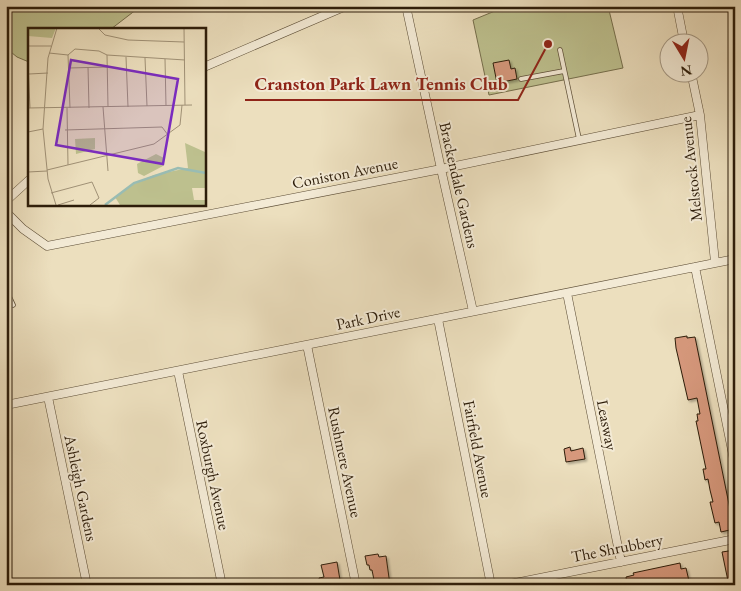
<svg xmlns="http://www.w3.org/2000/svg" width="741" height="591" viewBox="0 0 741 591" font-family="'EB Garamond',serif">
<style>
.green{fill:#bdc08e;stroke:#756e4c}
.building{fill:#d6987c;stroke:#2d1d0a;filter:url(#shadow)}
.lines{fill:none;stroke-linecap:round;stroke-linejoin:round}
.lane-casing{stroke:#5d4e37;stroke-width:5.5}
.street-casing{stroke:#5d4e37;stroke-width:9}
.lane{stroke:#f3ead5;stroke-width:4}
.street{stroke:#f3ead5;stroke-width:8}
.labels{text-anchor:middle;dominant-baseline:central;stroke-width:4;stroke-linejoin:round;paint-order:stroke}
.street-label{font-size:16px;fill:#2d1d0a;stroke:#f3ead5}
.inset-river{fill:none;stroke:#99bcb3;stroke-width:2.5}
.inset-road{fill:none;stroke:#a09176;stroke-width:1}
.view{fill:#7b2cbf;fill-opacity:0.15;stroke:#7b2cbf;stroke-width:2.5}
.inset-edge{fill:none;stroke:#2d1d0a;stroke-width:2.5}
.leader{fill:none;stroke:#8f2418;stroke-width:2}
.callout-dot{fill:#8f2418;stroke:#f3ead5;stroke-width:2}
.callout-label{font-size:18px;text-anchor:middle;font-weight:bold;fill:#8f2418;stroke:#f3ead5;stroke-width:4;stroke-linejoin:round;paint-order:stroke}
</style>
<defs>
<filter id="shadow"><feDropShadow dx="2" dy="2" stdDeviation="1" flood-color="#0004"/></filter>
</defs>
<rect width="100%" height="100%" fill="#ecdfbe"/>
<filter id="stains"><feTurbulence type="fractalNoise" baseFrequency=".004" numOctaves="4"/><feColorMatrix values="0 0 0 0 .2 0 0 0 0 .09 0 0 0 0 .02 0 0 0 .5 -.17"/></filter>
<radialGradient id="worn" r=".72"><stop offset=".6" stop-color="#630" stop-opacity="0"/><stop offset="1" stop-color="#630" stop-opacity=".3"/></radialGradient>
<path class="green" d="M6,6H141L111,29H29V62L17,57L6,48Z
M507,6H608L623,68L489,95L473,20Z"/>
<path class="building" d="M509,60L511,69L515,68L517,79L497,83L493,63Z
M687,336V338L695,337L734,529L721,532L719,522L715,523L710,502H713L710,490L708,479L705,480L703,469H706L696,421H698L697,414H700L697,398L688,400L676,348L675,338Z
M570,447L571,451L583,448L585,459L566,462L564,449Z
M735,550V580L728,581L722,552Z
M378,554L379,557L386,556L390,585H375L372,570H370L369,565H367L365,556Z
M337,562L340,580H337L338,585H320L319,578L324,577L321,565Z
M680,563L681,569L686,568L689,581L674,584L673,580L651,585H627L626,577L634,575L633,573Z"/>
<g class="lines">
<g class="lane-casing">
<path id="lane" d="M560,50L579,139
M521,79L564,71
M6,290L13,305"/>
</g>
<g class="street-casing">
<path id="street" d="M406,6L441,169L473,311
M677,6L684,42
M204,67L346,6
M691,72L700,115L715,262
M6,201L29,180
M6,212L23,229L47,246L441,169L700,115
M695,267L735,465
M567,293L621,562
M438,319L491,585
M307,345L356,585
M178,371L222,585
M48,397L87,585
M6,405L735,259
M505,585L735,539"/>
</g>
<use href="#lane" class="lane"/>
<use href="#street" class="street"/>
</g>
<g class="labels">
<g class="street-label">
<text transform="translate(691 169) rotate(-96)">Melstock Avenue</text>
<text transform="translate(345 173) rotate(-11)">Coniston Avenue</text>
<text transform="translate(459 185) rotate(77)">Brackendale Gardens</text>
<text transform="translate(368 318) rotate(-12)">Park Drive</text>
<text transform="translate(607 425) rotate(79)">Leasway</text>
<text transform="translate(478 449) rotate(79)">Fairfield Avenue</text>
<text transform="translate(345 462) rotate(78)">Rushmere Avenue</text>
<text transform="translate(213 475) rotate(78)">Roxburgh Avenue</text>
<text transform="translate(81 488) rotate(78)">Ashleigh Gardens</text>
<text transform="translate(617 548) rotate(-11)">The Shrubbery</text>
</g>
</g>
<g transform="translate(28 28)">
<rect width="178" height="178" fill="#ecdfbe"/>
<path d="M0,0H28L24,10L0,8ZM67,110V121L48,126L47,111ZM157,115L177,124V160H164L166,172H177V177H92L87,169L104,157L126,147L160,140ZM128,126L136,130L135,138L116,148L110,145L109,136Z" fill="#bdc08e"/>
<path class="inset-river" d="M77,177L106,155L150,140L178,145"/>
<path class="inset-road" d="M70,0L77,7L100,12L156,14M156,0L157,77M0,18H23M21,25L40,27L47,21L71,23L79,27L157,32M40,27L42,80M79,27L80,79M98,29L100,79M117,30L119,78M137,31L138,78M0,37L2,80M60,39L61,80M41,40L79,39M1,46L20,45M75,79L80,143M0,80L164,77M39,80L40,137M37,102L134,99L140,107M0,104L15,101M19,142L126,116L152,97L154,77M0,144L19,143M23,165L64,154L71,170L62,177M28,177L20,151L15,101L20,30L29,0M30,177L46,172"/>
<path class="view" d="M43,32L150,51L135,136L28,117Z"/>
<rect width="178" height="178" class="inset-edge"/>
</g>
<path class="leader" d="M548 44L518 100H245"/>
<circle class="callout-dot" cx="548" cy="44" r="5"/>
<g class="callout-label">
<text x="381" y="90">Cranston Park Lawn Tennis Club</text>
</g>
<rect width="741" height="591" fill="none" stroke="#ecdfbe" stroke-width="25"/>
<rect x="8" y="8" width="726" height="576" fill="none" stroke="#2d1d0a" stroke-width="2.5"/>
<rect x="12" y="12" width="716" height="566" fill="none" stroke="#2d1d0a"/>
<g transform="translate(684 58) rotate(170)"><circle r="24" fill="#f3ead5" stroke="#a49884"/>
<path d="M0-4L9 19L0 12L-9 19Z" fill="#8f2418"/>
<text y="-8" font-size="14" font-weight="bold" text-anchor="middle" fill="#2d1d0a">N</text>
</g>
<rect width="100%" height="100%" filter="url(#stains)"/>
<rect width="100%" height="100%" fill="url(#worn)"/>
</svg>
